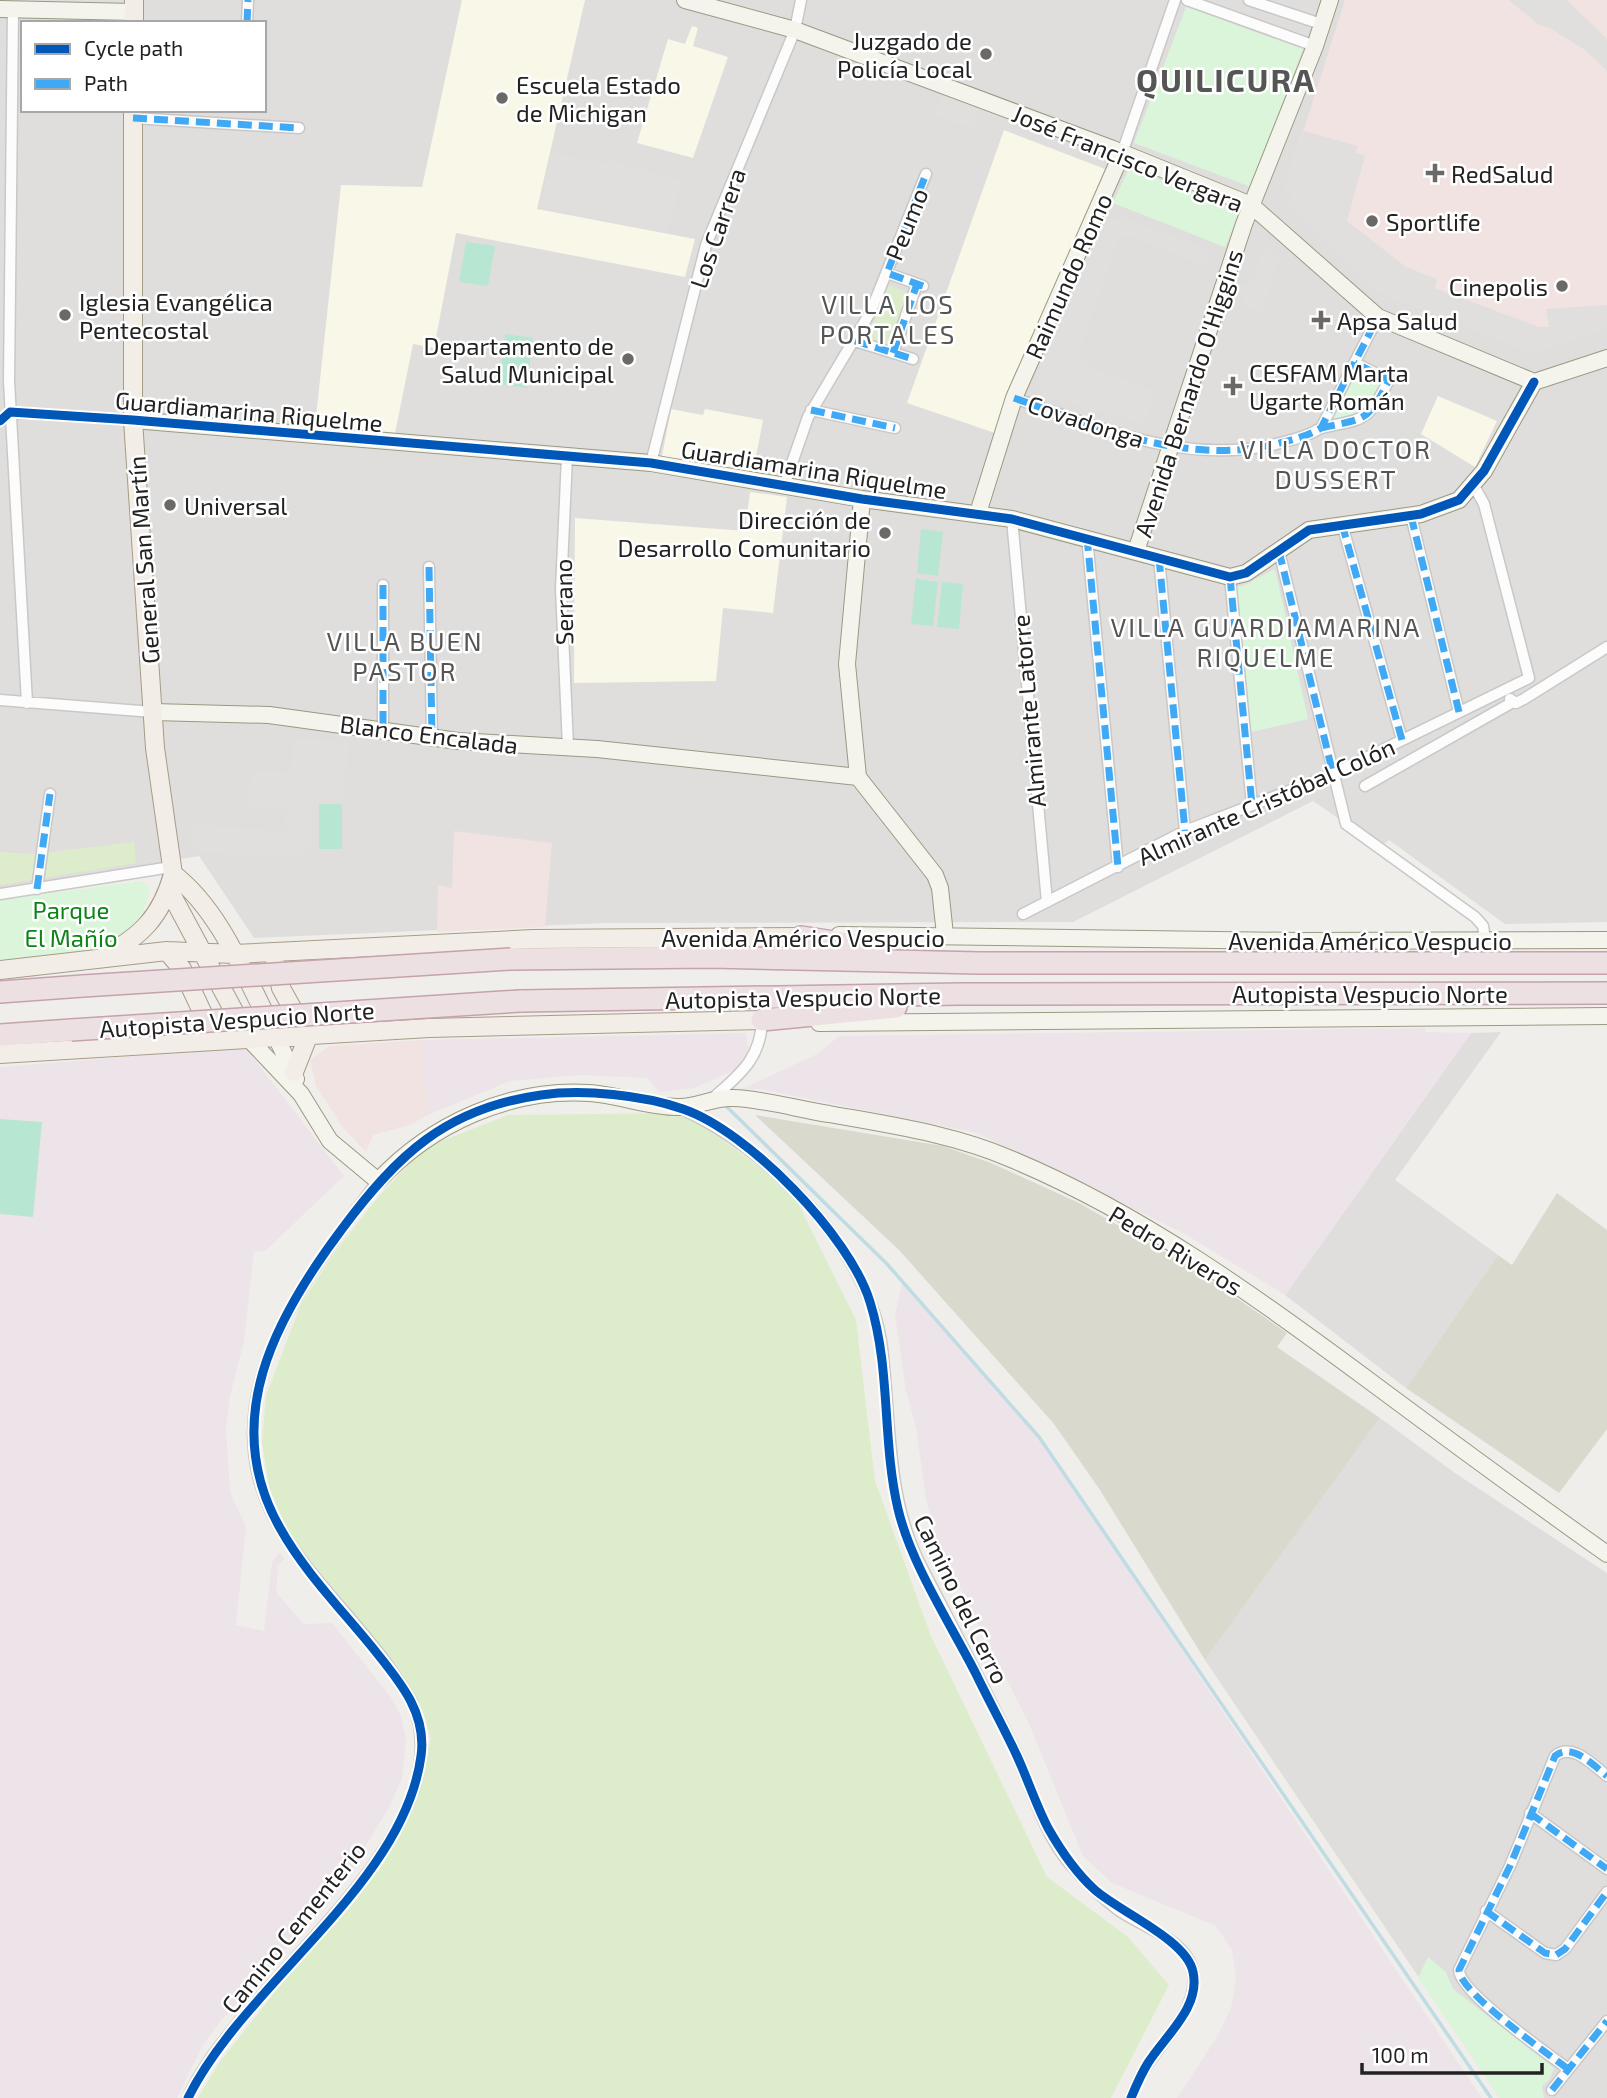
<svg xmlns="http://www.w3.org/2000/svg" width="1607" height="2098" viewBox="0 0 1607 2098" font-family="'Exo 2',sans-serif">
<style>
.residential{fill:#dfdedc;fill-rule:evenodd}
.commercial{fill:#f1e3e1}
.industrial{fill:#ede4e9}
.education{fill:#f8f7e8}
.construction{fill:#d9d9cd}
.grass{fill:#ddeccb}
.park{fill:#daf5da}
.pitch{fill:#b7e6d2}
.parking{fill:#e0dfde}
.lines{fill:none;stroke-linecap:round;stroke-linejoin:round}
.stream{stroke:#bfdbe3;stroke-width:3.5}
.street-casing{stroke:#c9c8c7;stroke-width:13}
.secondary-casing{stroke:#999a82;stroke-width:18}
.primary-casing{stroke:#a79c86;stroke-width:20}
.highway-casing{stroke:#c5a2ac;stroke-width:24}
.street{stroke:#fdfcfc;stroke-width:10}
.secondary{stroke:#f4f4ed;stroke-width:16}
.primary{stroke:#f3ede7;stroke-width:18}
.highway{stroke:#ece0e2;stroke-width:21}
.highway-bridge-casing{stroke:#c5a2ac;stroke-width:24;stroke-linecap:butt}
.highway-bridge{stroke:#ece0e2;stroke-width:21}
.quiet{stroke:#3fa9f5;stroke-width:7;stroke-dasharray:14 7;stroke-linecap:butt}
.cycleway-casing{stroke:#fff;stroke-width:13}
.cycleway{stroke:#0057b8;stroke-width:9}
.poi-dot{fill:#6a6968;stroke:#fff;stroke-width:2.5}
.labels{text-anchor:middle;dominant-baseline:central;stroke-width:5;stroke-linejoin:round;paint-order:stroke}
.poi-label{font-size:24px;fill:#222;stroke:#fff;text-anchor:start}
.street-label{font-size:24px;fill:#222;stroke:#fff}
.park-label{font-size:24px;fill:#0c8416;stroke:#fff}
.neighbourhood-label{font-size:26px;letter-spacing:2px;fill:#555;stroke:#fff}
.district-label{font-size:32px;font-weight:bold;letter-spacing:2px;fill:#555;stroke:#fff}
</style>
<rect width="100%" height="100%" fill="#f0eeeb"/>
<path class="residential" d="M0,0H1607V922L1505,924L1389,840L1380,847L1313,801L1073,922L606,923L254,938L199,856L0,888ZM23,23H264V110H23Z
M1501,1032L1395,1180L1498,1255L1406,1388L1285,1295L1471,1033Z
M1380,1418L1455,1473L1607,1573V2098H1500L1205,1660Z"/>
<path class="commercial" d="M1345,0H1607V328L1532,352L1384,294L1287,204L1295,195L1285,189Z
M454,831L552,843L545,927L437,932L438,885L452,888Z
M423,1040L428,1115L410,1125L373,1135L366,1152L343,1128L316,1086L310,1060L329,1046Z"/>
<path class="industrial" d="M1425,1028V1032L1471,1033L1285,1295L1185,1234L977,1133L760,1089L740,1090L819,1053L839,1036Z
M746,1033L749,1054L742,1067L694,1088L659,1092L647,1078L580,1075L510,1081L428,1115L423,1040Z
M245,1047L344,1176L264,1252L254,1251L244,1342L230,1396L226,1429L230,1492L246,1527L236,1625L264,1631L272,1562L280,1552L284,1559L278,1566L276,1592L304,1624L332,1623L392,1699L401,1716L406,1739L402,1779L388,1809L342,1885L219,2023L203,2045L177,2098H0V1067Z
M902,1283L1033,1428L1482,2098H1177L1217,2037L1231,2008L1236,1978L1232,1950L1216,1926L1112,1883L1083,1856L1029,1724L938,1544L926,1499L916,1428L906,1391L895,1315Z"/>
<path class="education" d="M462,0H585L537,209L695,239L685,277L456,233L434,348L413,344L395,433L315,426L341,185L422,187Z
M692,26L698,28L693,46L728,57L693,158L637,143L668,39L685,44Z
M1004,130L1105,169L995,433L907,403Z
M1438,396L1497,421L1475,467L1421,434Z
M671,409L703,415L705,409L763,420L753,472L662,456Z
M750,492L787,497L773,613L723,608L716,681L574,683L575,518L745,531Z"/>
<path class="construction" d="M755,1115L943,1146L991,1163L1079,1203L1196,1270L1287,1333L1277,1347L1380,1418L1205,1660L1100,1490L1054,1424L899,1250Z
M1557,1193L1607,1230V1429L1559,1493L1406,1388L1498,1255L1512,1265Z"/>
<path class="grass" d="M888,285L909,293L889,347L868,339Z
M134,842L136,863L0,885V852L34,854Z
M686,1113L792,1191L856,1320L875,1481L931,1636L1047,1877L1128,1937L1169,1985L1111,2098H198L219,2063L275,1992L368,1884L408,1818L431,1739L420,1703L401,1671L289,1534L269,1487L262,1442L266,1396L301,1304L335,1252L379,1196L424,1148L508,1115Z"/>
<path class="park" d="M1186,7L1303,49L1251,187L1134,143Z
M1129,168L1240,210L1225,247L1113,203Z
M1357,370L1384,383L1367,412L1330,421Z
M1275,569L1308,719L1251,732L1235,587L1243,586Z
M142,881L149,888C148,915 125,943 98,953C79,960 23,960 0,962V900Z
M1428,1957L1446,1972L1453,1989L1554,2068L1549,2080L1542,2086L1544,2098H1500L1418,1978Z"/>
<path class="pitch" d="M466,242L495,246L488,286L459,282Z
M505,334L533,338L527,388L499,384Z
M921,529L943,532L938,576L917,573Z
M916,579L938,582L933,626L911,624Z
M942,582L963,584L959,629L937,627Z
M319,804H342V849H319Z
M0,1119L42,1122L33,1217L0,1214Z"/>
<path class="parking" d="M1509,0H1567L1607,39V71L1585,50L1550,28L1539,25Z
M943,94L981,108L973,129L935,115Z
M1304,131L1358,146L1356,153L1365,156L1347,221L1406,267L1437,279L1435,288L1539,327H1549L1546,309L1607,305V328L1532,352L1384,294L1287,204L1295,195L1285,189Z
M553,152L606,164L608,160L682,181L666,232L540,207Z
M1122,217L1210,250L1206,266L1129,236L1119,239L1078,355L1089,367L1151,390L1153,400L1145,421L1141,423L1042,395L1035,386L1051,340L1103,224Z
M1264,245L1280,256L1262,312L1242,306L1245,295L1236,292L1239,283L1251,286Z
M294,738L349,742L344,799L313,797L310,846L302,859L198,852L190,842L191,825L285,831L286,809L249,806L252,770L291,773Z"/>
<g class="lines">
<path class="stream" d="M725,1105L887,1264L1039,1437L1491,2098"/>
<g class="street-casing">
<path id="street" d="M1187,0L1315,46
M1249,0L1321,24
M13,10L9,381L27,703
M247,23L248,0
M133,118L299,128
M1122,153L1175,0
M887,273L923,286
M855,341L913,359
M893,353L917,284
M1014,398C1100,428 1189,467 1280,443C1295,439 1308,436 1321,428L1378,317
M811,410L895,428
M0,421L10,412L133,420
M1321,428C1366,418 1367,423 1389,380L1355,363
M567,457L561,589L568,747
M651,463L706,245L795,30L801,0
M784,486L808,417L871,311L926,174
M1411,516L1459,712
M1012,519L1047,902
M1342,524L1402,740
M1087,537L1118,867
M1279,551L1346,824L1475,917L1483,926L1485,940
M1159,558L1185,831
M429,567L432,738
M1230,577L1252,805
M383,585V730
M1510,699L1516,703L1524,699L1607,647
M0,700L153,712
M1365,786L1513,702
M37,889L50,794
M0,894L171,867
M1023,914L1185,831L1333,774L1529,678L1484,504L1474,486
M712,1099C739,1075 761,1059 762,1020
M682,1109C768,1148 870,1250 882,1348C891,1421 886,1497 920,1564C952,1626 985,1688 1015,1751C1032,1787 1043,1833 1070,1864C1084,1880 1100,1896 1117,1909C1140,1926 1188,1940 1193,1972C1199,2007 1167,2035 1150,2061C1142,2072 1136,2085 1131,2098
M1530,1813L1607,1869
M1486,1911L1545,1953L1556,1955L1565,1949L1607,1892
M1568,2069C1547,2053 1459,1992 1459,1970L1510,1866L1555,1756C1572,1742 1593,1765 1607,1776
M1552,2090L1607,2021
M188,2098C235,1986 470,1836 412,1702C381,1647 332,1602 295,1551C195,1417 295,1291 378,1181"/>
</g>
<g class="secondary-casing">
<path id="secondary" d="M685,0L795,30L1113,149L1251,205L1378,317L1534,382
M0,9L134,12
M1534,382L1607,358
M133,420L651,463L862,499L1012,519L1230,577L1246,573L1309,530L1421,514L1459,500L1484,471L1534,382
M862,499L847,664L858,777L935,875L940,888L945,935
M978,513L1014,398L1122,153
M1136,551L1244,224L1315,46L1330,0
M153,712L269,715L458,741L597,749L858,777
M839,935L1299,941L1607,940
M819,1023L1607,1016
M276,1037L296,1079
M248,1038L301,1094L330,1141L378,1181C431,1124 510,1088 589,1093C619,1095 648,1107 678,1107C696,1108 713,1097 733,1098C764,1099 797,1109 829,1114C890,1125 953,1134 1011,1159C1141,1213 1258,1298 1371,1382C1449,1440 1528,1498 1607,1554"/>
</g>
<g class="primary-casing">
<path id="primary" d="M134,23V0
M173,874C220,910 245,976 272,1028
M169,890L243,1028
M167,951L182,969L212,1033
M101,958C140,937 161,918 173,874L155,748L133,420V110
M275,963L281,988L302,1026
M0,970L167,951L234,954L533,939L801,937
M0,1054L429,1028L762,1020
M294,1072L309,1034"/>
</g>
<g class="highway-casing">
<path id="highway" d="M801,937L880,949
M511,959L712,957L979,963H1607
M0,992L83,986
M520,1001L960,994L1607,993
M762,1020L896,1007
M0,1035L71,1030"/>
</g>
<use href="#street" class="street"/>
<use href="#secondary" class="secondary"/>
<use href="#primary" class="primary"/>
<use href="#highway" class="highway"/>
<g class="highway-bridge-casing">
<path id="highway-bridge" d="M83,986L511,959
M71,1030L520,1001"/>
</g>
<use href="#highway-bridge" class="highway-bridge"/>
<path class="quiet" d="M247,23L248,0
M133,118L299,128
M923,286L887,273L926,174
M855,341L913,359
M893,353L917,284
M1014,398C1100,428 1189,467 1280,443C1295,439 1308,436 1321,428L1378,317
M811,410L895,428
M1321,428C1366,418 1367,423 1389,380L1355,363
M1411,516L1459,712
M1342,524L1402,740
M1087,537L1118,867
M1279,551L1333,774
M1159,558L1185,831
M429,567L432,738
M1230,577L1252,805
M383,585V730
M37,889L50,794
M1530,1813L1607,1869
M1486,1911L1545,1953L1556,1955L1565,1949L1607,1892
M1568,2069C1547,2053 1459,1992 1459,1970L1510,1866L1555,1756C1572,1742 1593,1765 1607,1776
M1552,2090L1607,2021"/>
<g class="cycleway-casing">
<path id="cycleway" d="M0,421L10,412L133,420L651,463L862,499L1012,519L1230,577L1246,573L1309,530L1421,514L1459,500L1484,471L1534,382
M188,2098C244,1984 404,1885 421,1756C427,1714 401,1683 376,1652C344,1612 305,1573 280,1528C219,1421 275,1318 342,1229C396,1156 446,1108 541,1095C583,1089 643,1095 683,1109C748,1131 850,1236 870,1302C891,1369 882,1441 898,1509C911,1564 950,1623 976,1674C989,1701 1004,1728 1017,1756C1028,1780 1036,1805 1048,1828C1061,1851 1075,1872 1095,1890C1120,1912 1187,1940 1193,1972C1201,2007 1165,2036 1148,2063C1141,2074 1136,2086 1131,2098"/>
</g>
<use href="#cycleway" class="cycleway"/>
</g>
<g class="poi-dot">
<circle cx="986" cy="54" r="7"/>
<circle cx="502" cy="98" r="7"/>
<path d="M1431.5 162.5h7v7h7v7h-7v7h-7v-7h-7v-7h7z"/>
<circle cx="1372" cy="221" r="7"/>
<circle cx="1562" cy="286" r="7"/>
<circle cx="65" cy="315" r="7"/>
<path d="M1317.5 309.5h7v7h7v7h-7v7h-7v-7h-7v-7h7z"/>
<circle cx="628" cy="359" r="7"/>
<path d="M1229.5 375.5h7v7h7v7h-7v7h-7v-7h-7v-7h7z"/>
<circle cx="170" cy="505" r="7"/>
<circle cx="885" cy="533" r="7"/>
</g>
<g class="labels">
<g class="poi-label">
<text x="972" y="40" text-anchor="end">Juzgado de<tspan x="972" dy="28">Policía Local</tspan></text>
<text x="516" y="84">Escuela Estado<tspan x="516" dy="28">de Michigan</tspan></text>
<text x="1451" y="173">RedSalud</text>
<text x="1386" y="221">Sportlife</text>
<text x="1548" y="286" text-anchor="end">Cinepolis</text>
<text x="79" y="301">Iglesia Evangélica<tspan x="79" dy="28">Pentecostal</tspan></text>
<text x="1337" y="320">Apsa Salud</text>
<text x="614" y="345" text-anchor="end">Departamento de<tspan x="614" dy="28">Salud Municipal</tspan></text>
<text x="1249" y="372">CESFAM Marta<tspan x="1249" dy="28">Ugarte Román</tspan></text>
<text x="184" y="505">Universal</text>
<text x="871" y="519" text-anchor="end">Dirección de<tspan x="871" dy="28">Desarrollo Comunitario</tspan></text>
</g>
<g class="street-label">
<text transform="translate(1128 158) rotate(22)">José Francisco Vergara</text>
<text transform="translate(906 224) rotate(-68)">Peumo</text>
<text transform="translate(717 228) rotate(-71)">Los Carrera</text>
<text transform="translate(1068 276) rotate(-66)">Raimundo Romo</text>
<text transform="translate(1188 393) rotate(-72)">Avenida Bernardo O'Higgins</text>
<text transform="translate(249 411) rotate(5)">Guardiamarina Riquelme</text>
<text transform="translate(1086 421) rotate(18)">Covadonga</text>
<text transform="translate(814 469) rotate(9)">Guardiamarina Riquelme</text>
<text transform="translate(143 560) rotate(-94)">General San Martín</text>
<text transform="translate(563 602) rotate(-91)">Serrano</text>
<text transform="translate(1028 711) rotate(-95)">Almirante Latorre</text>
<text transform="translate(429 734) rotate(7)">Blanco Encalada</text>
<text transform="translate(1266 801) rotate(-24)">Almirante Cristóbal Colón</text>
<text x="803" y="937">Avenida Américo Vespucio</text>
<text x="1370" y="940">Avenida Américo Vespucio</text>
<text x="1370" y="993">Autopista Vespucio Norte</text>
<text transform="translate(803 997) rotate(-1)">Autopista Vespucio Norte</text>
<text transform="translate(237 1019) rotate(-4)">Autopista Vespucio Norte</text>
<text transform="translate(1176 1250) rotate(31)">Pedro Riveros</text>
<text transform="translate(962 1599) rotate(64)">Camino del Cerro</text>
<text transform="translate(293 1927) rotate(-51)">Camino Cementerio</text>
</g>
<g class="park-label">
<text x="71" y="909">Parque<tspan x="71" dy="28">El Mañío</tspan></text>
</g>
<g class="neighbourhood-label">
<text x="888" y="303">VILLA LOS<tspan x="888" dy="30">PORTALES</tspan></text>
<text x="1336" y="448">VILLA DOCTOR<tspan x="1336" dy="30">DUSSERT</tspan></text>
<text x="1266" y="626">VILLA GUARDIAMARINA<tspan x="1266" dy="30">RIQUELME</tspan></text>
<text x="405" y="640">VILLA BUEN<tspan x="405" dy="30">PASTOR</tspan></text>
</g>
<g class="district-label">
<text x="1226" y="79">QUILICURA</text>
</g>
</g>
<rect x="21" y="21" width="245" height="91" fill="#ffffff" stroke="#a7a7a7" stroke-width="2"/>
<rect x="35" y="44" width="35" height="10" fill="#0057b8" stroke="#a7a7a7" stroke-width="2"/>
<text x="84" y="56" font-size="21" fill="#222222">Cycle path</text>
<rect x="35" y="79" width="35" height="10" fill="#3fa9f5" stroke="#a7a7a7" stroke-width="2"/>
<text x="84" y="91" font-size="21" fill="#222222">Path</text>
<path d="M1362 2063v10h180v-10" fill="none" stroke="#222222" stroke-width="3.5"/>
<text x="1372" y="2063" font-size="21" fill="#222222" stroke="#ffffff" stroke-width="5" paint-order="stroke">100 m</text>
</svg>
